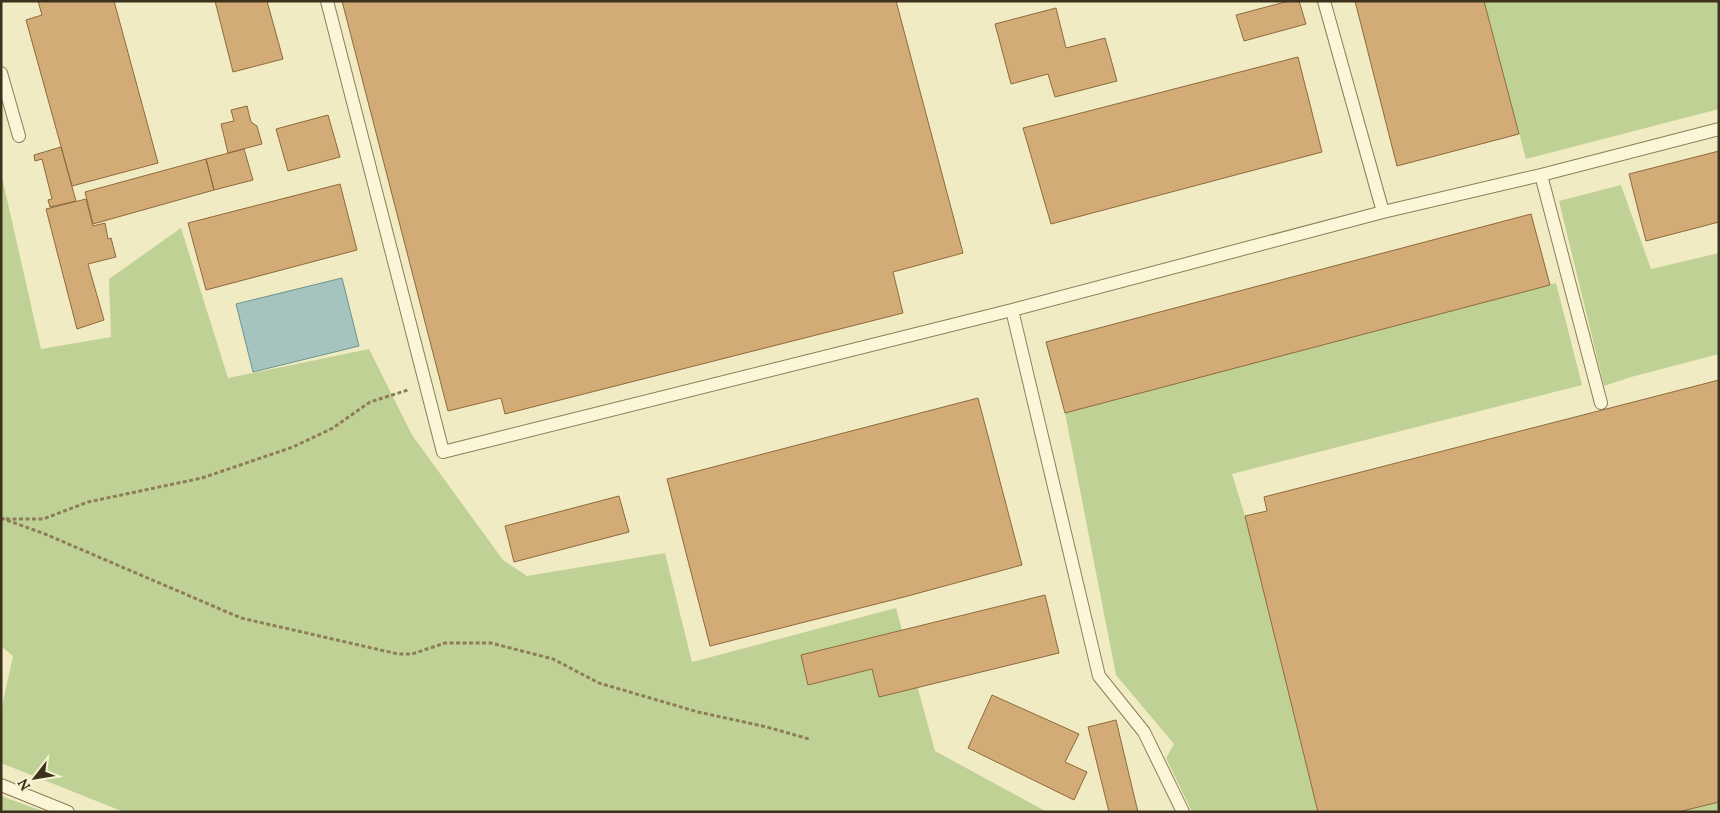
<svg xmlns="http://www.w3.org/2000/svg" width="1720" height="813" viewBox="0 0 1720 813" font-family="Lora,serif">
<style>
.green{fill:#c0d195}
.water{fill:#a5c4c0;stroke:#6b9390}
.building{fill:#d2ab76;stroke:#8e6a3c}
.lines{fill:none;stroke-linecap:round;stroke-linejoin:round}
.lane-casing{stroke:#8d7d58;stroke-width:14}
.path{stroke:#8d7d58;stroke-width:3;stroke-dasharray:4 2.5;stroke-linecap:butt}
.lane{stroke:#fbf6d7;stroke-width:12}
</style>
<rect width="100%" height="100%" fill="#f1ebc3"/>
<path class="green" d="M1484,1H1719V109L1526,159Z
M1,173L41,349L111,337L109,279L181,228L228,378L369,349L412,435L503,560L527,576L665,553L692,662L896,608L935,751L1047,812H124L1,763V711L13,656L1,646Z
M1621,185L1651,269L1719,253V354L1631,377L1604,386L1559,201Z
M1556,283L1582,385L1232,474L1245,516L1318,812H1192L1166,758L1174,744L1116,675L1065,413Z
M1,796L45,812H1Z
M1719,802V812H1678Z"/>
<path class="water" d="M342,278L359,346L253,372L236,304Z"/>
<path class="building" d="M38,1H114L158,163L72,186L26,20L42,15Z
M215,1H267L283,59L233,72Z
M342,1H896L963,253L893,272L903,313L505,414L501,398L448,411Z
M1289,1H1299L1306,24L1244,41L1236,15Z
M1355,1H1484L1519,134L1397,166Z
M1056,8L1066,48L1105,38L1117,81L1055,97L1048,74L1011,84L995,24Z
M1298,57L1322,152L1051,224L1023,128Z
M247,106L251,122L257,126L262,144L228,153L221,124L234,121L231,110Z
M328,115L340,157L288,171L276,129Z
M61,147L76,201L50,207L48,200L52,199L42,159L35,161L34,155Z
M244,149L253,180L214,190L206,159Z
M1719,151V222L1646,241L1629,174Z
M206,159L214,190L93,224L85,192Z
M340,184L357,250L206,290L188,223Z
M86,199L93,226L105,223L108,239L111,238L116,257L88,264L104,320L77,329L46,209Z
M1531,214L1550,285L1065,413L1046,342Z
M1719,380V802L1678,812H1318L1245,516L1267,511L1264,497Z
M978,398L1022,565L904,597L710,646L667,479Z
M619,496L629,532L514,562L505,526Z
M1045,595L1059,653L879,697L872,669L808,685L801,655Z
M992,695L1079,734L1065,762L1087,772L1074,800L968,748Z
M1116,720L1138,812H1109L1088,727Z"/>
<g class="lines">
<g class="lane-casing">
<path id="lane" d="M327,1L443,452L1012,310
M1324,1L1383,212
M1,73L19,136
M1541,175L1601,403
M1,785L68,812
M1183,812L1144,732L1099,676L1012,310L1383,212L1541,175L1719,129"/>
</g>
<path class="path" d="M1,518L45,534L241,618L398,654H412L445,643H491L553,659L599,683L698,712L767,727L809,739
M6,519H43L88,502L202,478L293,447L333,428L370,402L408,390"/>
<use href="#lane" class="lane"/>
</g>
<rect width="1720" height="813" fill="none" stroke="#3c311d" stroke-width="5"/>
<g transform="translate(35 778) rotate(239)" stroke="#f8f3d3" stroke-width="4" paint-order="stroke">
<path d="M0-4L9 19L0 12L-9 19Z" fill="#3c311d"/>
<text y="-8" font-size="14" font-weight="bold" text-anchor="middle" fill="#3c311d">N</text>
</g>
</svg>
